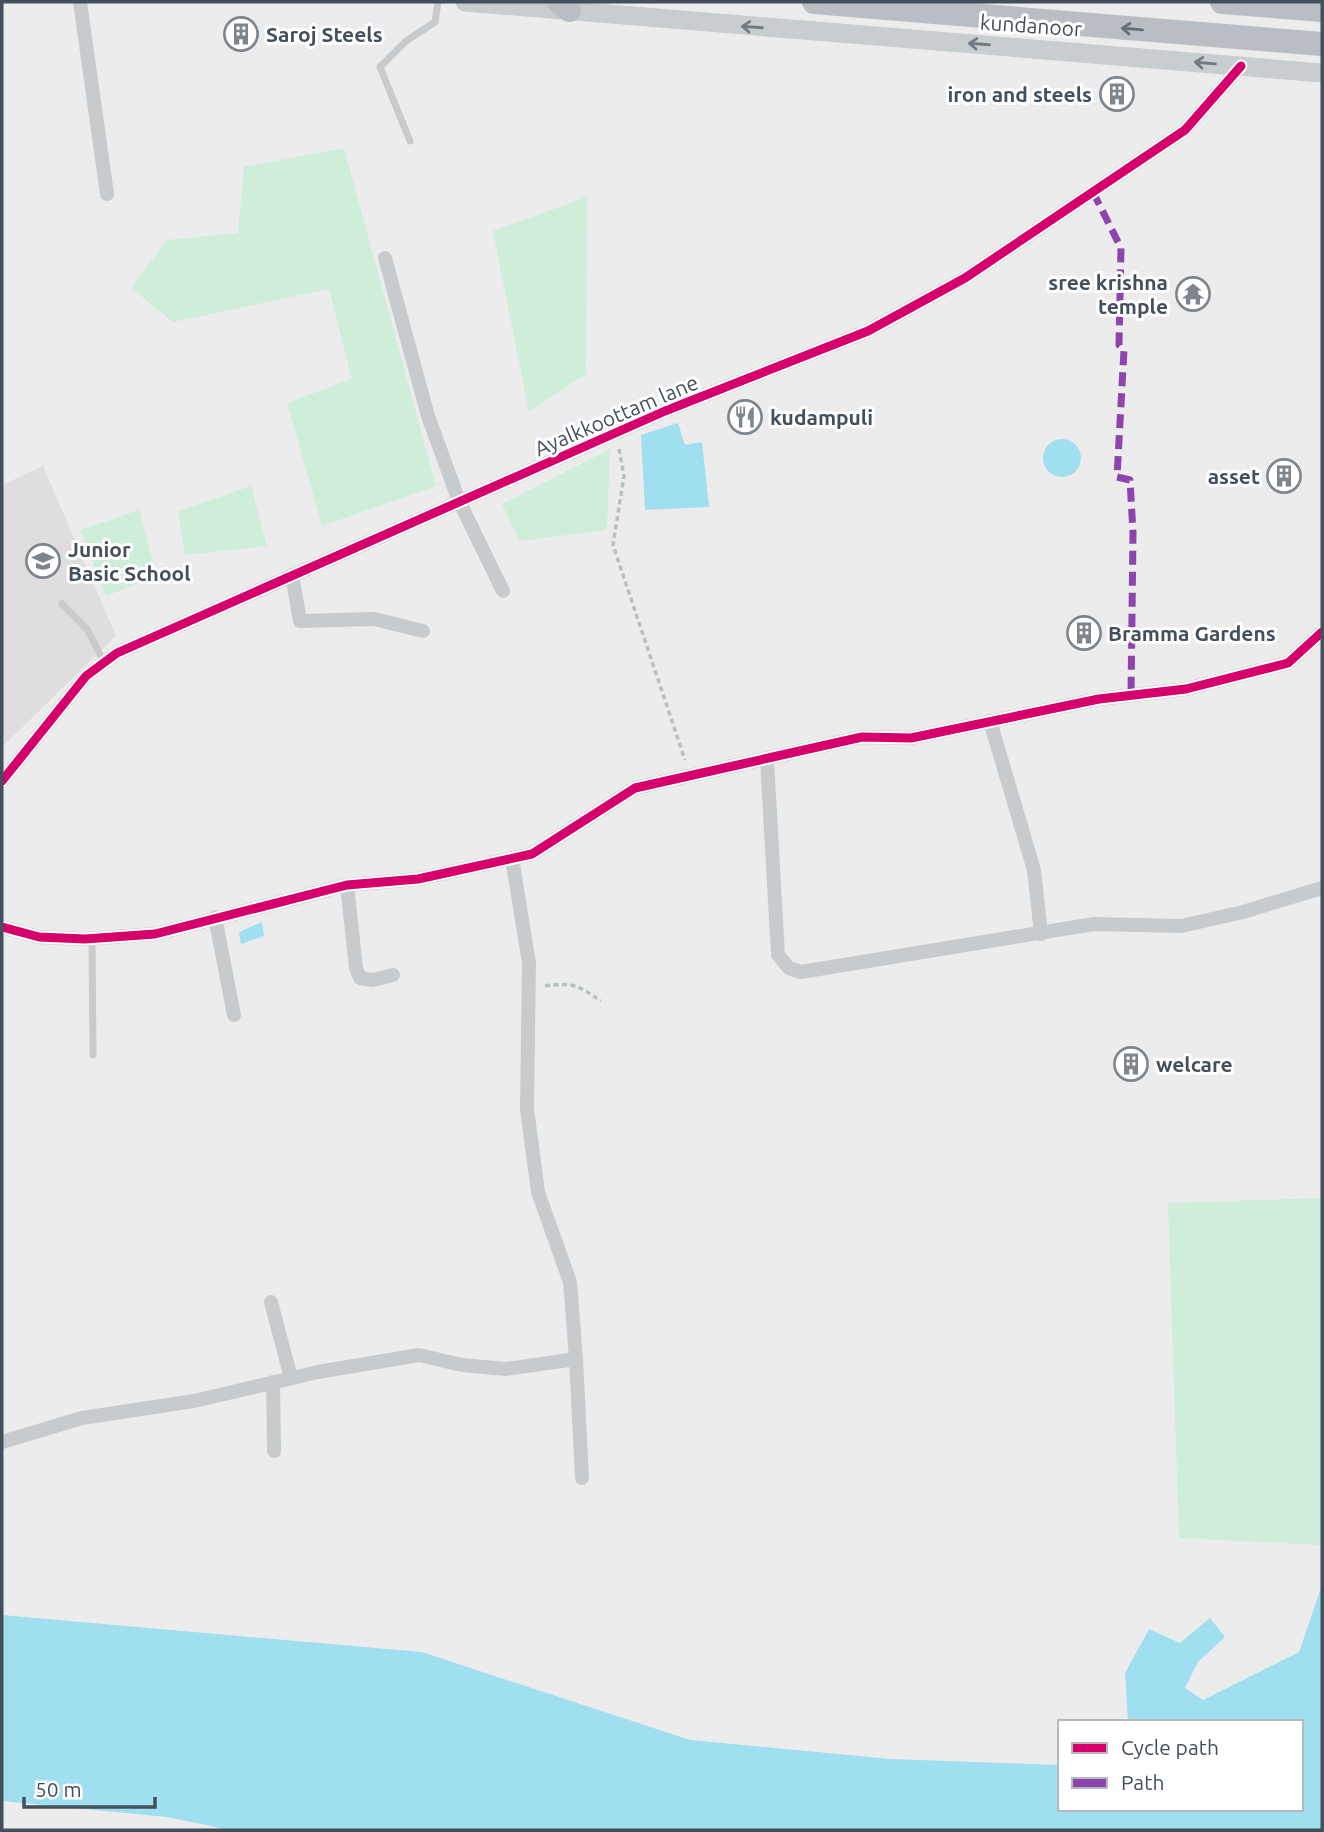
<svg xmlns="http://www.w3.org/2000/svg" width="1324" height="1832" viewBox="0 0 1324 1832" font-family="Ubuntu,sans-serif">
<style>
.education{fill:#dfddde}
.green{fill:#ceeeda}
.water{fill:#a0dfef}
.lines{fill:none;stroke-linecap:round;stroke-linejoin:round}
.path{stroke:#b4c2bd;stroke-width:3.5;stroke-dasharray:5 3.5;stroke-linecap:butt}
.lane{stroke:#c8cbcd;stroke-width:7}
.street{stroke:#c8cbcd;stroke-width:14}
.secondary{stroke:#c8cdd0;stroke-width:19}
.highway{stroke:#b8bec3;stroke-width:24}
.quiet{stroke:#8e44ad;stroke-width:7;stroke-dasharray:14 7;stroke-linecap:butt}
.cycleway-casing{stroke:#fff;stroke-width:13}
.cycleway{stroke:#d6006c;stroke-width:9}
.oneway{stroke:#727b83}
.oneway2{stroke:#66707a}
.labels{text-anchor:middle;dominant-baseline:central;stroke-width:6;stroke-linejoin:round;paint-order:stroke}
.street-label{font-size:21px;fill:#434f5a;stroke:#fff}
.poi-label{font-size:21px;font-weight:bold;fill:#434f5a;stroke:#fff;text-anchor:start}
</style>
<rect width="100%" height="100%" fill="#edecec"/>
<path class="education" d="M43,466L116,636L2,747V485Z"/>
<path class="green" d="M344,148L436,486L322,526L287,403L352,379L329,289L173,322L131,288L167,240L238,233L244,167Z
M587,197L586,374L529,412L493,231Z
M610,449L607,530L520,541L502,504Z
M251,486L267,546L185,555L178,511Z
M139,510L157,576L106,596L80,530Z
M1322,1198V1545L1179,1538L1168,1203Z"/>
<path class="water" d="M678,423L685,445L702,442L709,507L645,510L641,435Z
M1043 458a19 19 0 1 1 38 0a19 19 0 1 1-38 0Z
M262,922L264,936L241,944L239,932Z
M1322,1585V1830H230L167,1817L2,1801V1615L422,1652L690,1740L891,1759L1060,1765V1809H1301V1722H1128L1125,1673L1149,1629L1180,1643L1210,1618L1225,1637L1198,1662L1185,1688L1203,1700L1299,1652Z"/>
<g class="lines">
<path class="path" d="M619,449L624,476L613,545L685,760
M545,986C573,982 577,985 601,1001"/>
<path class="lane" d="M410,141L380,67L406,41L435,22L438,2
M62,604L87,629L104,662
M92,939L93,1055"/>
<path class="street" d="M80,2L107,194
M385,258L428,416L459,501L503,591
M292,575L300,621L374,619L423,631
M990,721L1034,870L1041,934
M767,760L778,955L789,968L801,972L1094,924L1181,926L1243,912L1322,888
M2,781L86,676L117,653L665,411L868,331L965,278L1185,130L1241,66
M347,885L356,968L360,978L373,980L393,975
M215,917L234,1015
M2,927L39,937L85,939L155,934L347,885L418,879L532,854L635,788L862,737L911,738L1099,699L1186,689L1288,663L1322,632
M271,1302L291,1378
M576,1359L582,1478
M273,1382L274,1451
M2,1442L82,1418L194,1401L318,1372L419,1355L462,1365L506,1369L576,1359L570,1282L538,1192L527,1109L529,963L512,858"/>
<path class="secondary" d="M465,2L1322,73"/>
<path class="highway" d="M559,2L569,10
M814,2L1322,44
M1222,2L1322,10"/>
<path class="quiet" d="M1093,192L1121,248L1119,345L1124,350L1117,477L1130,480L1133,533L1131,696"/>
<g class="cycleway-casing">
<path id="cycleway" d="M2,781L86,676L117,653L665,411L868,331L965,278L1185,130L1241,66
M2,927L39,937L85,939L155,934L347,885L418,879L532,854L635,788L862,737L911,738L1099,699L1186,689L1288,663L1322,632"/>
</g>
<use href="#cycleway" class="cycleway"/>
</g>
<defs><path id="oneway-shaft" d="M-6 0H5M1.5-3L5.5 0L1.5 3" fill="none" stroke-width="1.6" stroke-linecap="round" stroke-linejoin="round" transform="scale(1.75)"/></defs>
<g class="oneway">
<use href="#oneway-shaft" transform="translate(752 27) rotate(-176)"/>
<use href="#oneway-shaft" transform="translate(979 44) rotate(-176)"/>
<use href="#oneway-shaft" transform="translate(1205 63) rotate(-175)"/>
</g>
<use class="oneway2" href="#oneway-shaft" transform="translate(1132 29) rotate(-175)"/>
<defs>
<g id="building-ring" transform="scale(1.75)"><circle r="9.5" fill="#fff" stroke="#7e868d" stroke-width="1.5"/><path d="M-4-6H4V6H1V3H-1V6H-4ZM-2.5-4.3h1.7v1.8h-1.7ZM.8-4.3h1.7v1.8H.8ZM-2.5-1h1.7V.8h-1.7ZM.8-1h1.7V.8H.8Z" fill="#7e868d"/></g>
<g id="temple-ring" transform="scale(1.75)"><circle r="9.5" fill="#fff" stroke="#7e868d" stroke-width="1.5"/><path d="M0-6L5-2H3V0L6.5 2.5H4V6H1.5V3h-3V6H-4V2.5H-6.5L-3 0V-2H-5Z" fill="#7e868d"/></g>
<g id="restaurant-ring" transform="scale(1.75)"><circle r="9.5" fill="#fff" stroke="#7e868d" stroke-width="1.5"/><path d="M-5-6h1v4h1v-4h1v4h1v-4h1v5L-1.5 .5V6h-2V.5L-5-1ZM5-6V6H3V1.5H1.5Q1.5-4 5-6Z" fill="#7e868d"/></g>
<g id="school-ring" transform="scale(1.75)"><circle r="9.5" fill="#fff" stroke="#7e868d" stroke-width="1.5"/><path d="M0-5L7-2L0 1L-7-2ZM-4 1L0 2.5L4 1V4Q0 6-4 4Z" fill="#7e868d"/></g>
</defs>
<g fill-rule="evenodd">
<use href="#building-ring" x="241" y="34"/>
<use href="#building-ring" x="1117" y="94"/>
<use href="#temple-ring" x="1193" y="294"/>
<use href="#restaurant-ring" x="745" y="417"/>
<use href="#building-ring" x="1284" y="476"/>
<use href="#school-ring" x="43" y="561"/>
<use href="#building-ring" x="1084" y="633"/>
<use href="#building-ring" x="1131" y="1064"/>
</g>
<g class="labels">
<g class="street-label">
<text transform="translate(1031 25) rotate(4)">kundanoor</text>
<text transform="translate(616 415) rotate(-23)">Ayalkkoottam lane</text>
</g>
<g class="poi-label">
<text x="266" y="34">Saroj Steels</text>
<text x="1092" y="94" text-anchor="end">iron and steels</text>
<text x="1168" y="282" text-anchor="end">sree krishna<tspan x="1168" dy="24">temple</tspan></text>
<text x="770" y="417">kudampuli</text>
<text x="1260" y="476" text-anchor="end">asset</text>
<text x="68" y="549">Junior<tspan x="68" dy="24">Basic School</tspan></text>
<text x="1108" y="633">Bramma Gardens</text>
<text x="1156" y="1064">welcare</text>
</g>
</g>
<rect width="1324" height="1832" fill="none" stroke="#434f5a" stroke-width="7"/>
<rect x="1058" y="1720" width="245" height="91" fill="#ffffff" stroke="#b4b9bd" stroke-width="2"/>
<rect x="1072" y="1743" width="35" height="10" fill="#d6006c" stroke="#b4b9bd" stroke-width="2"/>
<text x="1121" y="1755" font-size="21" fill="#434f5a">Cycle path</text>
<rect x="1072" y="1778" width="35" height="10" fill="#8e44ad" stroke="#b4b9bd" stroke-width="2"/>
<text x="1121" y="1790" font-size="21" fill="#434f5a">Path</text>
<path d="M24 1797v10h131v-10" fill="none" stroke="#434f5a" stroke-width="3.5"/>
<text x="35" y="1797" font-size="21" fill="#434f5a" stroke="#ffffff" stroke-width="5" paint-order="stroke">50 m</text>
</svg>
